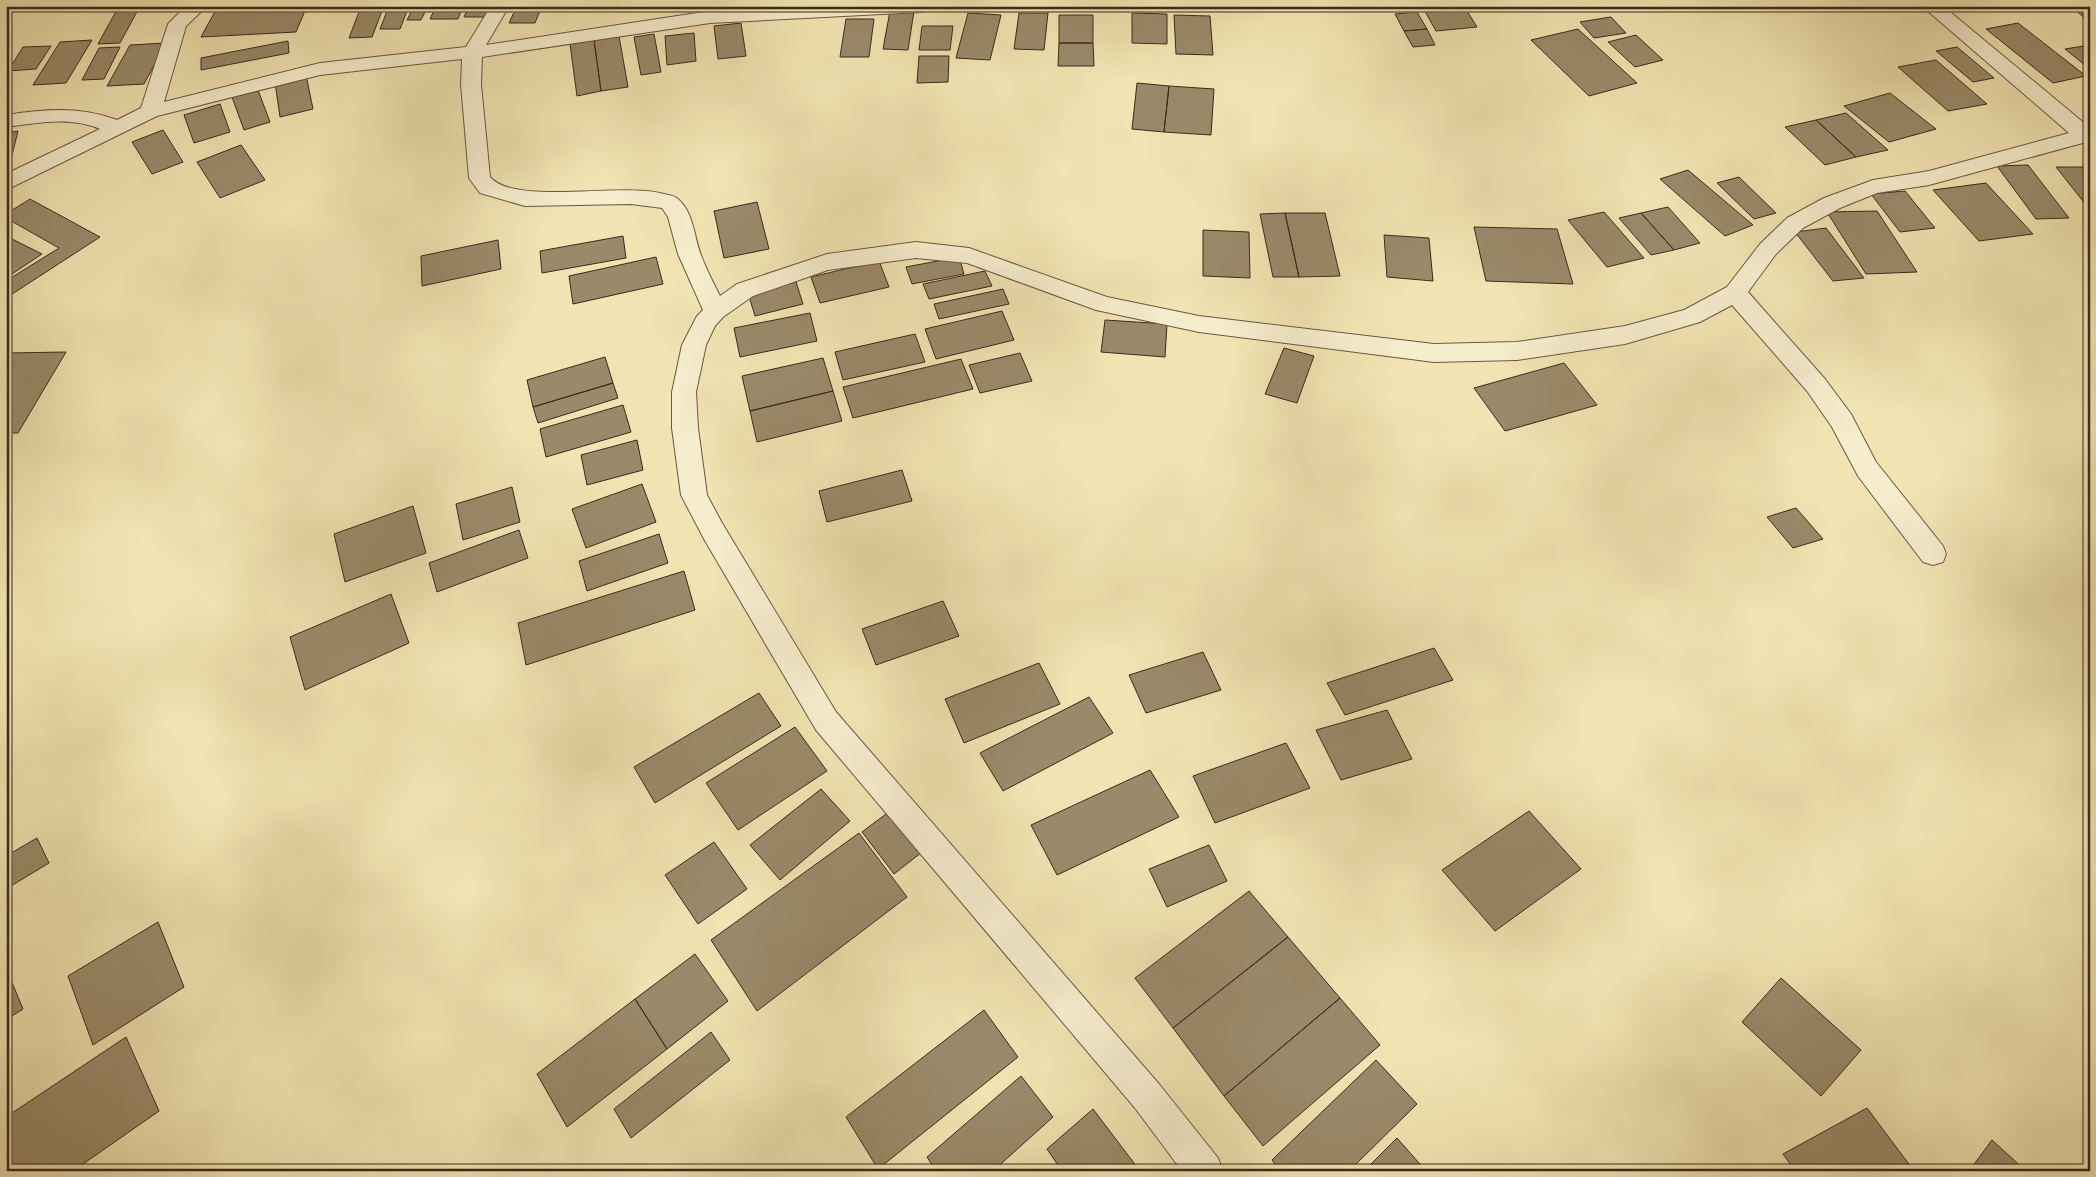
<svg xmlns="http://www.w3.org/2000/svg" width="2096" height="1177" viewBox="0 0 2096 1177" font-family="Vollkorn,serif">
<style>
.building{fill:#9a8a6a;stroke:#3b291b}
.lines{fill:none;stroke-linecap:round;stroke-linejoin:round}
.street-casing{stroke:#685841;stroke-width:2}
.street{fill:#f6edcd;fill-rule:evenodd}
</style>
<rect width="100%" height="100%" fill="#f1e4b2"/>
<filter id="stains"><feTurbulence type="fractalNoise" baseFrequency=".004" numOctaves="4"/><feColorMatrix values="0 0 0 0 .2 0 0 0 0 .09 0 0 0 0 .02 0 0 0 .5 -.17"/></filter>
<radialGradient id="worn" r=".72"><stop offset=".6" stop-color="#630" stop-opacity="0"/><stop offset="1" stop-color="#630" stop-opacity=".3"/></radialGradient>
<path class="building" d="M119,6H140L120,43L98,44Z
M218,6H307L296,32L201,37Z
M389,6H409L400,29H380Z
M414,6H428L421,20H407Z
M436,6H463L458,19H430Z
M469,6H494L489,17H464Z
M517,6H542L535,23H509Z
M589,6H626L625,8L588,12Z
M1422,6H1464L1477,27L1436,31Z
M2070,6H2090V22Z
M382,11L372,37L349,38L359,12Z
M890,11H914L908,50L883,49Z
M1417,12L1427,29L1404,31L1395,14Z
M968,13L1001,15L990,60L956,58Z
M1019,13H1048L1044,50L1014,49Z
M1132,13L1167,14V44L1132,43Z
M1059,15H1093V43H1059Z
M1174,15L1210,16L1213,55L1176,54Z
M1611,17L1626,33L1594,38L1580,22Z
M846,19H874L869,57H840Z
M741,23L746,56L718,59L714,26Z
M2018,23L2086,76L2053,83L1986,29Z
M922,26H953L950,50H919Z
M1427,29L1435,45L1413,47L1404,31Z
M1578,29L1637,83L1589,96L1531,40Z
M694,33L696,61L667,65L665,36Z
M654,34L661,72L641,75L634,37Z
M1636,35L1663,60L1635,67L1608,42Z
M619,36L628,87L601,91L594,40Z
M92,40L66,83L33,85L60,42Z
M594,40L601,91L577,96L570,44Z
M288,41L289,53L201,70V58Z
M166,43L144,84L107,86L130,45Z
M1059,43H1093L1094,66H1058Z
M2090,45V69L2065,49Z
M51,46L36,69L8,71L23,47Z
M120,47L104,79L82,80L99,48Z
M1957,47L1994,78L1973,82L1936,51Z
M919,56H949L948,82L917,83Z
M1936,60L1987,104L1948,111L1898,67Z
M306,75L313,109L280,117L275,82Z
M1137,83L1169,86L1164,132L1132,129Z
M1169,86L1214,89L1211,135L1164,132Z
M258,90L270,122L244,130L232,97Z
M1890,93L1936,129L1889,142L1844,106Z
M220,104L230,132L194,143L184,115Z
M1846,113L1888,150L1856,157L1816,120Z
M1816,120L1856,157L1825,165L1785,127Z
M163,130L183,162L152,174L132,142Z
M18,131L10,163H6V133Z
M241,145L265,180L220,198L197,162Z
M2028,165L2069,218L2036,219L1997,166Z
M2056,167H2090V210Z
M1688,170L1753,225L1725,236L1660,179Z
M1739,177L1776,213L1754,219L1717,183Z
M1986,183L2033,234L1979,241L1933,190Z
M1905,191L1935,228L1900,232L1871,194Z
M30,199L100,237L6,298V281L59,248L6,218V214Z
M757,202L769,249L724,258L714,211Z
M1668,207L1700,243L1674,250L1641,213Z
M1877,211L1917,272L1866,274L1827,212Z
M1604,212L1644,258L1607,267L1568,220Z
M1285,213H1325L1340,276L1299,277Z
M1285,213L1299,277H1273L1260,214Z
M1641,213L1674,250L1651,255L1619,218Z
M1474,227L1557,229L1573,284L1486,281Z
M1826,228L1864,278L1833,281L1795,232Z
M1203,230L1249,232L1250,278L1203,276Z
M1384,235L1429,238L1433,281L1387,277Z
M6,236L42,254L6,278Z
M623,236L626,258L542,273L540,251Z
M498,240L501,269L422,286L421,256Z
M656,257L663,284L573,304L569,276Z
M959,257L964,274L912,284L906,267Z
M879,261L889,287L820,303L811,277Z
M985,271L992,286L929,299L923,284Z
M796,282L803,304L755,316L748,293Z
M1003,289L1009,304L939,319L934,304Z
M1002,311L1014,340L936,359L925,329Z
M810,313L817,341L740,357L734,328Z
M1105,320L1167,324L1165,357L1101,352Z
M915,334L925,362L843,380L835,352Z
M1284,348L1314,356L1297,403L1265,394Z
M66,352L18,433H6V353Z
M1020,353L1032,381L980,393L969,365Z
M605,357L613,383L533,407L527,380Z
M823,358L833,391L750,411L742,376Z
M961,359L973,389L853,418L843,387Z
M1564,363L1597,405L1505,431L1474,388Z
M613,383L618,398L538,423L533,407Z
M833,391L842,421L757,442L750,411Z
M623,405L631,432L546,457L540,429Z
M637,440L643,470L587,485L581,455Z
M902,470L912,501L827,522L819,491Z
M642,484L656,522L586,548L572,509Z
M512,487L520,522L463,540L456,504Z
M413,506L426,553L345,582L334,534Z
M1796,508L1823,539L1793,548L1767,517Z
M519,530L528,558L437,592L429,563Z
M659,534L668,563L587,591L579,561Z
M684,571L695,610L526,665L518,623Z
M391,594L409,643L305,690L290,637Z
M943,601L959,636L876,665L862,629Z
M1434,648L1453,680L1345,715L1327,683Z
M1203,652L1221,690L1146,713L1129,675Z
M1039,663L1060,704L964,743L945,699Z
M759,693L781,726L655,803L634,767Z
M1089,697L1113,733L1003,791L980,753Z
M1387,710L1412,759L1341,780L1316,730Z
M795,727L827,771L738,830L706,783Z
M1286,743L1310,788L1215,823L1193,776Z
M1150,770L1179,817L1057,875L1031,825Z
M821,789L850,821L780,880L750,845Z
M894,808L926,849L894,874L862,832Z
M1529,811L1581,869L1495,931L1442,870Z
M859,833L907,897L757,1011L711,940Z
M37,838L49,863L6,889V856Z
M714,842L747,889L698,924L665,875Z
M1209,845L1227,881L1167,907L1149,869Z
M1249,891L1288,937L1173,1028L1135,978Z
M158,922L184,987L93,1045L68,976Z
M1288,937L1340,998L1224,1096L1173,1028Z
M695,954L728,1001L667,1049L635,999Z
M6,968L23,1009L6,1020Z
M1781,978L1861,1050L1821,1096L1742,1022Z
M1340,998L1380,1045L1263,1146L1224,1096Z
M635,999L667,1049L567,1127L537,1074Z
M984,1010L1018,1057L878,1169L846,1117Z
M711,1032L730,1060L631,1138L614,1109Z
M126,1037L159,1111L73,1171H6V1117Z
M1376,1060L1417,1104L1349,1171H1280L1272,1160Z
M1021,1076L1053,1117L993,1171H936L927,1157Z
M1867,1108L1914,1171H1795L1783,1154Z
M1093,1109L1140,1171H1062L1047,1149Z
M1397,1138L1426,1171H1364Z
M1992,1140L2026,1171H1969Z"/>
<g class="lines">
<g class="street-casing">
<path id="street" d="M186,6H207L186,26L164,102L320,63L466,47L491,6H509L486,45L710,11L809,6H930L928,10L921,12L710,23L482,57L481,84L490,177C514,206 624,182 664,194C669,195 675,196 678,199C694,213 694,237 701,255C706,269 713,282 720,296L737,284L827,254L916,242L969,248L1107,297L1199,316L1434,344L1517,342L1625,326L1684,310L1727,287L1760,244L1787,218L1824,198L1873,180L1929,171L2069,133L1922,6H1943L2090,128V141L1929,185L1877,193L1840,208L1803,228L1776,254L1748,292L1825,379L1851,414L1876,462L1943,546L1946,554L1943,562L1933,565L1923,562L1858,476L1832,427L1807,391L1732,305L1700,322L1625,344L1517,360L1434,362L1199,332L1096,310L967,263L916,258L828,270L753,296L723,317L715,326L706,345L696,392L698,428L707,495L722,523L836,712L1159,1084L1218,1158L1223,1171H1182L1135,1108L816,730L704,539L681,495L672,428V392L682,345L697,316L703,310L678,254L668,217L662,208L631,204L525,206L480,193L469,178L461,84L462,59L320,75L157,116L6,190V174L100,129C70,116 37,123 6,127V115C44,109 80,106 117,120L141,108L168,24Z
M1173,6H1196L1194,10H1175Z"/>
</g>
<use href="#street" class="street"/>
</g>
<rect width="2096" height="1177" fill="none" stroke="#f1e4b2" stroke-width="25"/>
<rect x="8" y="8" width="2081" height="1162" fill="none" stroke="#3b291b" stroke-width="2.5"/>
<rect x="12" y="12" width="2071" height="1152" fill="none" stroke="#3b291b"/>
<rect width="100%" height="100%" filter="url(#stains)"/>
<rect width="100%" height="100%" fill="url(#worn)"/>
</svg>
